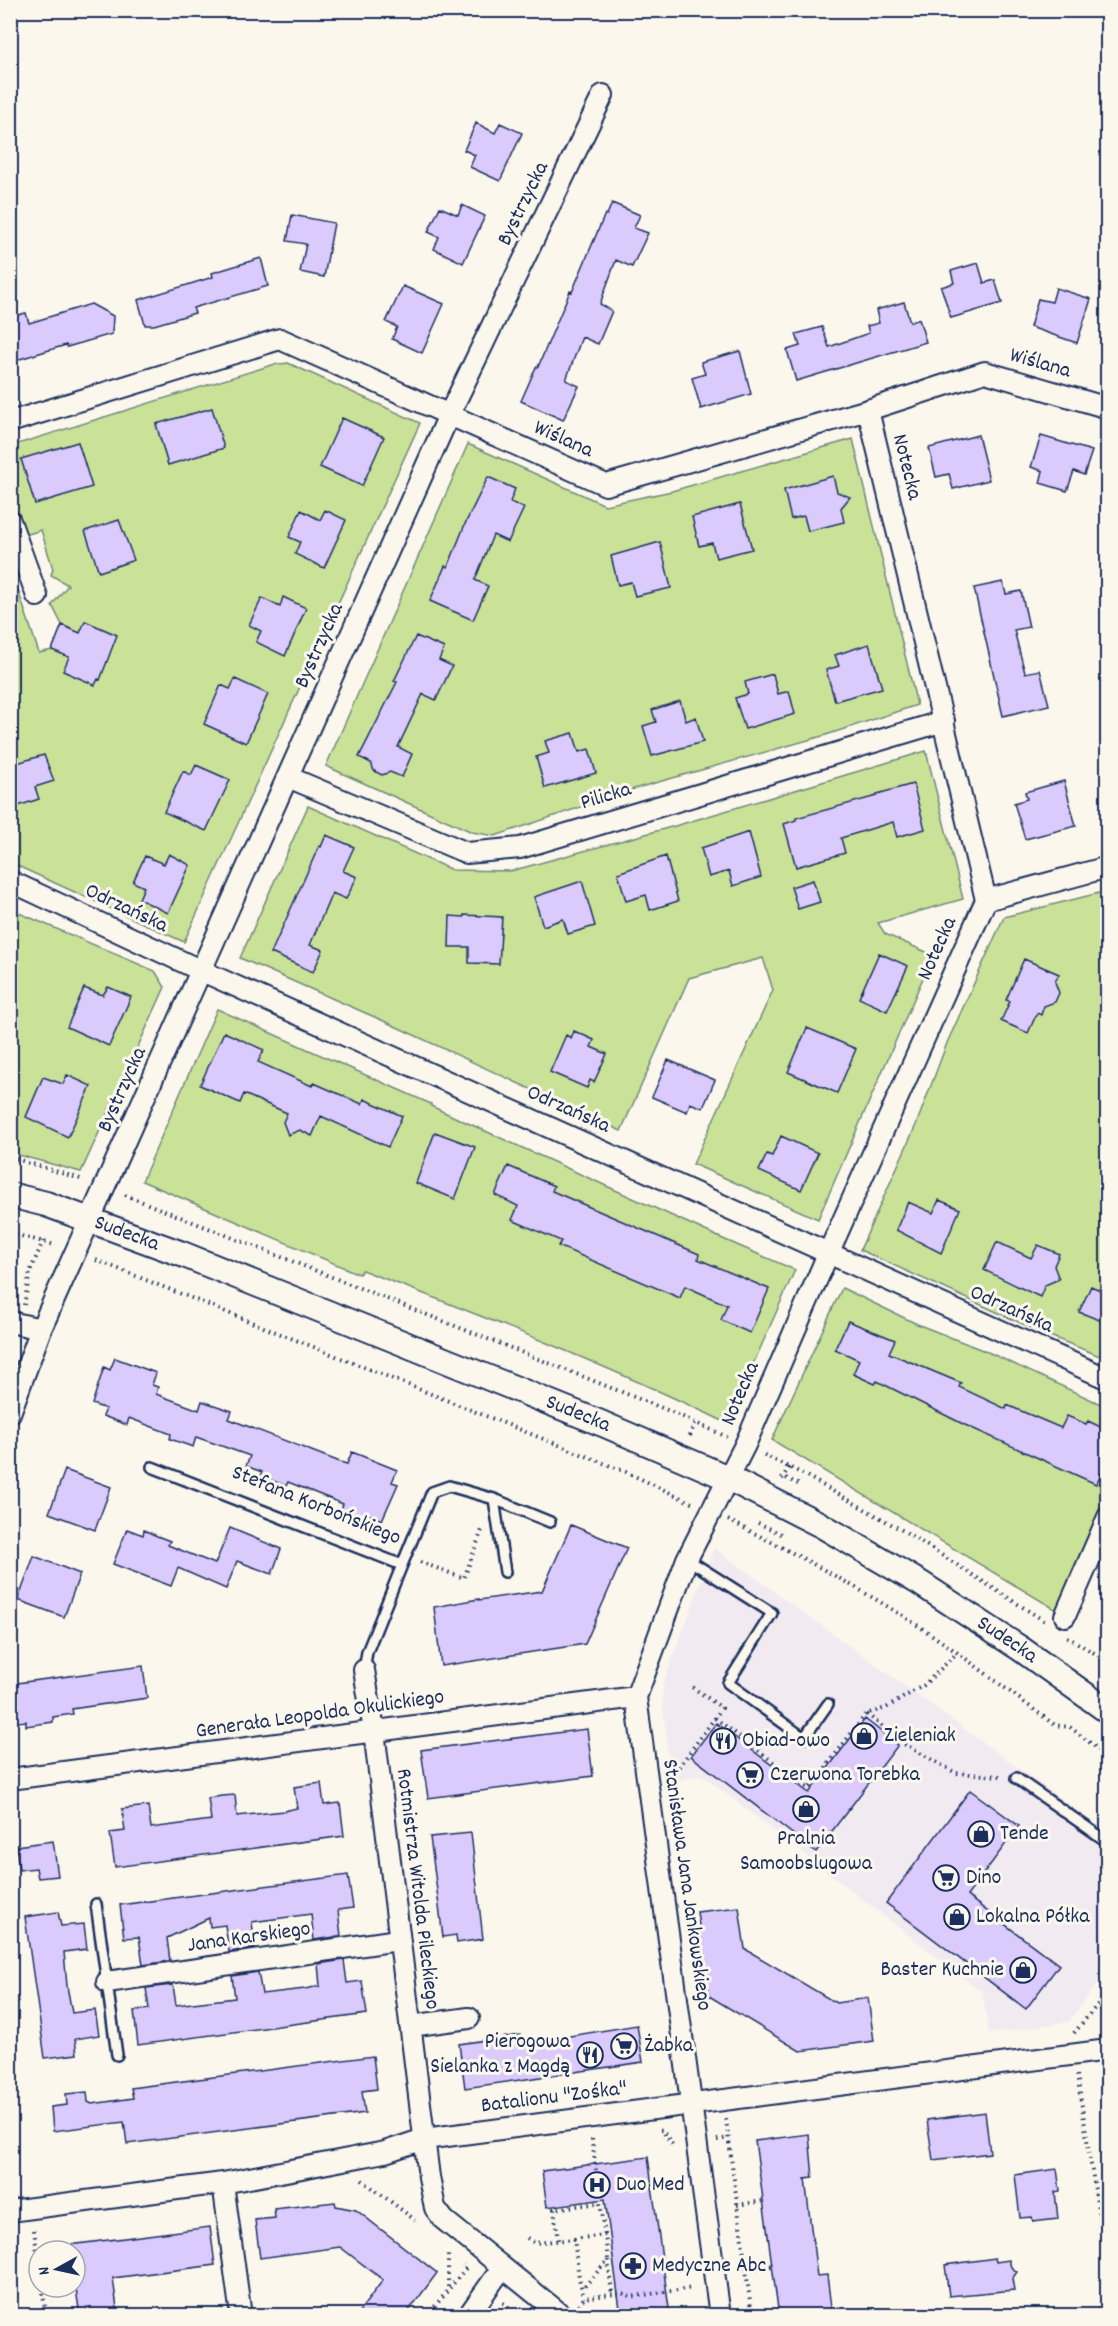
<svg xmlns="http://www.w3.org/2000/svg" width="1118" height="2326" viewBox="0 0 1118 2326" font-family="Dekko,sans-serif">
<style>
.built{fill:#f1eaf1}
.green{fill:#c9e298;stroke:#72887b;stroke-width:1.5}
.building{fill:#dbcbfd;stroke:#1b2f5e;stroke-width:1.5}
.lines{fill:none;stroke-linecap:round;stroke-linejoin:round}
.service-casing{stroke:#1b2f5e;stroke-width:14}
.minor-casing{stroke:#1b2f5e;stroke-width:24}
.tertiary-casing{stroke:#1b2f5e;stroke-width:28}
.path{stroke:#1b2f5e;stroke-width:4;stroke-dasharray:1.5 4.5;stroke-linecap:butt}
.service{stroke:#fbf7ec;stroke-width:9}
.minor{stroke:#fbf7ec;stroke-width:20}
.tertiary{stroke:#fbf7ec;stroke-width:24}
.labels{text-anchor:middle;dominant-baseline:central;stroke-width:6;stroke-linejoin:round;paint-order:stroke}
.street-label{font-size:22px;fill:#1b2f5e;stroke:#fbf7ec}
.poi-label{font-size:22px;fill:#1b2f5e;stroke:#fbf7ec;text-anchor:start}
</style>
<rect width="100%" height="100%" fill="#fbf7ec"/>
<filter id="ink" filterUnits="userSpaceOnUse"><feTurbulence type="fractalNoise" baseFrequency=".0167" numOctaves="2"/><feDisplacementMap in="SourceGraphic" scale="12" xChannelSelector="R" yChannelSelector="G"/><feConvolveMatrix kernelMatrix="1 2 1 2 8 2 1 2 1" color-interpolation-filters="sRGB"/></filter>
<g filter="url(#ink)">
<path class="built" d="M714,1548L1107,1832V1970L1069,2022L989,2034L982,1992L702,1775L671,1781L662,1697L664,1681Z"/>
<path class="green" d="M288,363L420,423L184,942L11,863L10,566L39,653L52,650L62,625L52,605L68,585L51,575L53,569L41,530L22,536L11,496V446L272,365Z
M853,439L917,705L826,735L637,788L495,836L472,832L326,766L468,444L605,505L672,491Z
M926,751L963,899L878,923L885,934L933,955L818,1219L693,1164L773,990L763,958L689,978L621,1131L386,1022L240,958L308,806L452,870L511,871L675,826Z
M1107,891V1359L1045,1334L860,1250L916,1125L947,1043L1004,917Z
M10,909L155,971L165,987L81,1172L11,1153Z
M217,1009L431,1104V1106L459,1119L723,1239L795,1270L727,1423C609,1366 485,1317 362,1270L359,1274L142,1181Z
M842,1288L917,1324L990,1353L1107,1407V1501L1058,1611L772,1440Z"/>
<path class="building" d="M476,123L495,133L500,123L522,133L500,181L470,167L475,155L464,150Z
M612,203L640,215L634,228L648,233L632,267L616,260L600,304L612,311L598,344L582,337L566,380L579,386L563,420L521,401L536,367H538L570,291L572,292L605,214L607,215Z
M462,205L485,216L463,263L434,249L439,237L428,232L440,207L458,215Z
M292,215L334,223L324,277L300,272L306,244L287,241Z
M261,258L268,286L193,308L195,313L154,325H145L138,300L213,277L212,273Z
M978,263L984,283L995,280L1002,303L951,318L941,287L954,283L951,271Z
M403,286L444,304L422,353L392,339L397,327L386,322Z
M1056,288L1091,299L1077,343L1030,327L1038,299L1052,302Z
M904,302L910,322L919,319L926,342L796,381L787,350L800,346L796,334L822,327L829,347L869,333L867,326L879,323L876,310Z
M91,304L113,316L112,334L67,347L66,345L10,362V317L26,313L29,323Z
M740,351L751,394L701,409L692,378L705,374L701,362Z
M212,408L224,448L168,465L156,424Z
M342,418L384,437L362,486L320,467Z
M978,435L989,480L953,489L949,474L936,477L929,448Z
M1041,436L1092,451L1084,475L1074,471L1067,491L1040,483L1043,471L1031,467Z
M78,442L92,487L35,504L21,459Z
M833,476L837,492L850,497L841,508L844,522L808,531L804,516L791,519L784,490Z
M488,477L515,489L510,502L524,508L508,542L493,535L475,580L488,586L473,620L430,601L445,566L448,567L465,524Z
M740,504L752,549L716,558L712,543L699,546L692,517Z
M301,510L320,520L325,510L346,520L324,568L295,554L300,542L289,537Z
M119,520L134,560L99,572L85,531Z
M660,542L671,588L635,596L631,582L618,585L611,556Z
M1003,582L1006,594L1021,591L1029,627L1014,630L1025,673L1040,670L1049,705L1003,716L974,588Z
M283,597L306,608L285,656L256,642L261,631L249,625L262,598L280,607Z
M85,621L117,635L100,680L98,679L95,685L63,671L69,657L52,650L62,625L80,633Z
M416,636L444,648L439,660L452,666L436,700L423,694L398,747L412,754L402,777L390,772L382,775L374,771L371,763L359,757L397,682L394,681Z
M869,644L882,688L835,701L826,670L839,666L835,655Z
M773,674L778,694L789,691L795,714L745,729L735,698L748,694L745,682Z
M235,679L268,694L246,743L204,724L221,685L230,689Z
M680,701L686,721L696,717L703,742L652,756L643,726L656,722L652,710Z
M573,733L579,752L589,749L596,773L545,788L536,757L549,753L545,741Z
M44,755L54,781L35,787L39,799L18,806L10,782V765Z
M196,765L230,780L206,831L164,812L183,771L191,775Z
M1064,781L1076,826L1025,839L1014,803L1027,799L1025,792Z
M913,784L925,829L897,837L893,822L841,838L845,853L796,867L784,824L796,820V818L877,796V794Z
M749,832L761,877L733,886L729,871L709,877L701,848Z
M326,835L354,847L343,871L357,877L346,899L332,893L310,945L323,950L313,972L271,953L319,846L321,847Z
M169,854L190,865L168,913L139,899L144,887L133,882L145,856L164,864Z
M666,856L678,901L650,910L646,895L626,901L618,873Z
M813,880L820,902L798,909L791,887Z
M582,881L595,926L568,934L563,919L543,926L534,897Z
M464,915L502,917L499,964L469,963V947H449L450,916L464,917Z
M879,953L908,966L887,1011L859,998Z
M1024,959L1059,974L1055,982L1059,993L1055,1002L1044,1006L1041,1015L1037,1013L1028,1033L1001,1021L1010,1001L1006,1000Z
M108,987L131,997L109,1046L67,1027L84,988L103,995Z
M807,1028L856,1049L837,1093L788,1072Z
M574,1031L594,1040L591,1047L607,1054L594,1082L590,1080L587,1088L550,1072L566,1035L571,1038Z
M224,1032L264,1050L258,1062L312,1086L314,1083L362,1104L364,1099L402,1116L388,1147L321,1116L312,1136L300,1130L288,1135L283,1122L287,1113L244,1094L240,1103L200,1085Z
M668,1060L715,1080L703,1108L690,1103L687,1112L652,1097Z
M67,1075L91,1086L68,1137L26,1117L43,1077L63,1084Z
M435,1132L475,1147L455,1199L416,1183Z
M781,1136L818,1153L801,1190L759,1171L767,1154L772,1156Z
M508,1166L554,1186L552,1191L699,1254L698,1259L769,1289L750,1333L721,1320L727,1305L685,1286L680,1298L558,1246L561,1241L512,1220L518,1206L495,1195Z
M939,1200L960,1209L941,1253L896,1230L908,1202L933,1213Z
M997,1242L1031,1258L1038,1245L1059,1254L1054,1266L1059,1279L1045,1285L1040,1297L984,1270Z
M1091,1286L1107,1293V1323L1079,1312Z
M848,1321L895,1340L889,1353L961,1383L959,1387L1006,1409L1007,1405L1061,1428L1067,1416L1086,1424L1088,1421L1107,1430V1465L1105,1466L1096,1484L965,1425L877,1381L875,1384L853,1374L859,1360L835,1349Z
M115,1358L156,1373L152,1385L158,1387L156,1394L199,1410L202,1401L232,1411L229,1419L340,1462L347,1464L352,1452L397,1470L392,1482L398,1484L382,1520L367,1514L365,1520L340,1511L343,1504L288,1482L286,1486L260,1476L262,1472L246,1466L250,1456L196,1437L193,1447L170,1439L171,1434L129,1418L127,1425L103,1416L106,1409L92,1404L104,1367L110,1370Z
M65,1470L111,1487L95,1530L49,1513Z
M571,1525L627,1548L585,1644L441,1666L434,1607L479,1599V1600L542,1591Z
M230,1528L281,1549L272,1574L237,1561L226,1589L178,1568L171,1586L113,1564L127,1529L143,1535L144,1530L157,1536L170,1541L168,1545L215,1564Z
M34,1556L80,1574L64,1617L18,1600Z
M143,1666L147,1698L72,1709L73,1714L53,1717V1722L26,1726V1721L10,1723V1684Z
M865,1719L898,1745L816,1852L691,1756L716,1723L809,1793Z
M587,1729L593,1776L428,1798L421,1750Z
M321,1783L324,1805L340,1803L344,1836L115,1867L110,1833L125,1831L122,1809L148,1806L151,1828L211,1820L208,1798L222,1796L235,1795L237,1816L284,1811L297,1808L294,1787Z
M970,1790L1019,1826L967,1896L1059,1965L1026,2009L886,1903Z
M471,1833L483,1939L457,1943L456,1935L443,1937L430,1837Z
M53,1841L58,1876L38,1878L36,1868L19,1870L16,1846Z
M348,1875L353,1908L338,1910L341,1936L314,1940L311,1914L252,1922L255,1948L229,1952L225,1925L210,1927L209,1918L167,1938L170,1961L143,1965L139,1937L124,1938L120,1905Z
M739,1907L745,1949L836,2003L868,1998L874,2041L800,2051L709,1996L697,1912Z
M58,1912L61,1926L84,1924L87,1949L64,1952L67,1986L72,2013L95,2010L99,2035L75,2039L77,2054L45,2058L25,1917Z
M344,1960L347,1983L362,1981L367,2014L138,2045L134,2011L149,2009L146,1988L173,1985L176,2005L235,1998L232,1976L258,1972L262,1994L305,1989L320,1986L318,1964Z
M637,2025L643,2062L465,2088L459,2044L520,2035L521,2044Z
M373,2056L377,2089L362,2091L365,2113L127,2144L124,2122L53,2131L51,2107L67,2105L66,2094L87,2092L88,2102L92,2104L133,2098L131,2088Z
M985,2112L990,2153L933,2160L927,2120Z
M809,2134L813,2178L805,2179L817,2276L827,2275L832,2316H779L755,2141Z
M648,2157L670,2316H621L605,2199L547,2207L542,2171Z
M1057,2169L1060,2191L1055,2192L1058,2219L1033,2222L1032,2217L1020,2218L1015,2175Z
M335,2202L336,2206L356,2210L437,2273L405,2316H356L383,2280L340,2247L260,2258L255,2220L275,2218L274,2209Z
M210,2227L215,2265L113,2278L118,2316H80L75,2282V2251H71L70,2245Z
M995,2258L996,2262L1009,2260L1011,2267L1017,2272L1012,2279L1014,2290L949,2296L945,2265Z"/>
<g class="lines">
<g class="service-casing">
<path id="service" d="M152,1467L402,1565L367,1652L364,1670
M494,1499L550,1522
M687,1559L772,1613L728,1683L804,1738L828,1704
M402,1565L432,1492L449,1486L494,1499L505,1572
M1016,1778L1108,1842
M96,1904L117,2055"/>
</g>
<g class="minor-casing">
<path id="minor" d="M10,422L280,339L606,485L868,410L985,372L1108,408
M10,521L37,596
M288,777L467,853L520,848L944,721
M10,881L202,971L1108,1379
M986,900L1108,867
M10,1322L41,1329
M10,1413L41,1329L449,415L603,95
M1065,1616L1108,1517
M364,1670L374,1731L429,2177L435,2208L444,2220L563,2316
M10,1779L636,1697
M107,1982L398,1940
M410,2026L469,2018
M223,2183L241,2316
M10,2211L223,2183L385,2152L424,2139L1108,2050
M468,2316L502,2268
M720,2316L636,1697L687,1559L745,1445L828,1254L986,900L868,410"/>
</g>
<g class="tertiary-casing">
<g id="tertiary">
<path id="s1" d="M10,1195L46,1204L182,1254L603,1424L728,1478L821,1525L920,1583L1021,1649L1108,1711"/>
</g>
</g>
<path class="path" d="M10,1157L84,1180
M125,1195L672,1412L727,1437
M10,1233L55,1245
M96,1260L626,1472L692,1503
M24,1305L30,1272L43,1241
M690,1436L695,1423
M764,1455L801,1473L907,1533L1046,1622
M786,1478L800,1485
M782,1479L789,1467
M728,1520C792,1552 857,1586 917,1625C965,1656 1009,1692 1055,1725L1070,1727L1108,1757
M758,1523L781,1534
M420,1562L464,1578L482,1530
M1067,1637L1108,1661
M867,1714L904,1744L956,1773L1000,1776
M715,1718L809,1789L866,1714L886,1708L924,1685L957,1653
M667,1769L679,1767L722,1708L692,1687
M1074,2033L1108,1992
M1077,2075L1108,2273
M726,2119L752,2316
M660,2130H662L674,2147
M592,2139L596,2170
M717,2140L729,2138
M362,2180L415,2220
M737,2205L763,2201
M34,2230L39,2265
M527,2238L535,2243L574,2239L579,2278L584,2298
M574,2239L605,2235L608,2260L583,2288
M558,2240L554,2209L600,2203L605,2235
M608,2260L612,2294
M746,2270L772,2266
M42,2287L46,2316
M448,2287V2253
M503,2303L515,2311L512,2316
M579,2305L584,2298L622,2293L630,2297L692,2288
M427,2316L466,2268L463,2265
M1043,2316L1107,2309"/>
<use href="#service" class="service"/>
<use href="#minor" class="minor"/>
<use href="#tertiary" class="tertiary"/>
</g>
</g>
<defs>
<g id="shop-ring" transform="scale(1.35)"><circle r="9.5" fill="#fbf7ec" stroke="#1b2f5e" stroke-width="1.5"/><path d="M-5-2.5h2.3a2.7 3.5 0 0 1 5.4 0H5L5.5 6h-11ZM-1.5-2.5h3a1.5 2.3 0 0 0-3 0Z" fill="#1b2f5e"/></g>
<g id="restaurant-ring" transform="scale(1.35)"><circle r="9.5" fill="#fbf7ec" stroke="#1b2f5e" stroke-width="1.5"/><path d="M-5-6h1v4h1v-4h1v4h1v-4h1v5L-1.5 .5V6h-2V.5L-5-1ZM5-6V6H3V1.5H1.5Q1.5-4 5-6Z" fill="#1b2f5e"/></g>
<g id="supermarket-ring" transform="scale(1.35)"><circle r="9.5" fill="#fbf7ec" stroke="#1b2f5e" stroke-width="1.5"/><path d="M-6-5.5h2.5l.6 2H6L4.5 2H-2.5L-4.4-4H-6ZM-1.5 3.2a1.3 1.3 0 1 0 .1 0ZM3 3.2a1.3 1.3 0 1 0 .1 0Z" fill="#1b2f5e"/></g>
<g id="hospital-ring" transform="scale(1.35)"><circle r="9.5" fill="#fbf7ec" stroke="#1b2f5e" stroke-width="1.5"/><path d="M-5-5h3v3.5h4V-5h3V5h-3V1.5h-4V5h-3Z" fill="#1b2f5e"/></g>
<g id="pharmacy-ring" transform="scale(1.35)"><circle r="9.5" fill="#fbf7ec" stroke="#1b2f5e" stroke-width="1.5"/><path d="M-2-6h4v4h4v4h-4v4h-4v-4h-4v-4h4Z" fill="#1b2f5e"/></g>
</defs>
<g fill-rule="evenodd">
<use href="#shop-ring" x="864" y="1736"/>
<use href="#restaurant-ring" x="723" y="1741"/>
<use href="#supermarket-ring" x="750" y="1775"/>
<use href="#shop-ring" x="806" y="1809"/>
<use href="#shop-ring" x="981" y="1834"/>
<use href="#supermarket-ring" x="946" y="1878"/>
<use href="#shop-ring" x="957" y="1917"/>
<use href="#shop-ring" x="1023" y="1970"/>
<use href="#supermarket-ring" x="624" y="2046"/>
<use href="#restaurant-ring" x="590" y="2055"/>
<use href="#hospital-ring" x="597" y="2185"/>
<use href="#pharmacy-ring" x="633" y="2266"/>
</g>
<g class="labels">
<g class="street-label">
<text transform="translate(524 204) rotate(-64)">Bystrzycka</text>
<text transform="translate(1040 364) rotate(16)">Wiślana</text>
<text transform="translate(563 440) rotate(24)">Wiślana</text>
<text transform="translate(906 467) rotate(76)">Notecka</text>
<text transform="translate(320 646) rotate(-66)">Bystrzycka</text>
<text transform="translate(606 797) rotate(-17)">Pilicka</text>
<text transform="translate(126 909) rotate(25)">Odrzańska</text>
<text transform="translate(938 949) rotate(-66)">Notecka</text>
<text transform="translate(123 1090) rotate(-66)">Bystrzycka</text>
<text transform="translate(568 1110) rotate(24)">Odrzańska</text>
<text stroke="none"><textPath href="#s1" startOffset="123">Sudecka</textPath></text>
<text transform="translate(1011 1310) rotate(24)">Odrzańska</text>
<text transform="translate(741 1394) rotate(-67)">Notecka</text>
<text stroke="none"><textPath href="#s1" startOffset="609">Sudecka</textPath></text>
<text transform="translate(316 1506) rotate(22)">Stefana Korbońskiego</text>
<text stroke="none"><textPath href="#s1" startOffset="1095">Sudecka</textPath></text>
<text transform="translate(320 1715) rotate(-8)">Generała Leopolda Okulickiego</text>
<text transform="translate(686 1885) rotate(82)">Stanisława Jana Jankowskiego</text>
<text transform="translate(417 1889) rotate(83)">Rotmistrza Witolda Pileckiego</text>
<text transform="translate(249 1938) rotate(-8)">Jana Karskiego</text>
<text transform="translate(554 2098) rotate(-7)">Batalionu "Zośka"</text>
</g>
<g class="poi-label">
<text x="884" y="1736">Zieleniak</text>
<text x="742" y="1741">Obiad-owo</text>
<text x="770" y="1775">Czerwona Torebka</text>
<text x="1000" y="1834">Tende</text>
<text x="806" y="1839" text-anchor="middle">Pralnia<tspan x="806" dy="25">Samoobslugowa</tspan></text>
<text x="966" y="1878">Dino</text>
<text x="976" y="1917">Lokalna Półka</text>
<text x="1004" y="1970" text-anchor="end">Baster Kuchnie</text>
<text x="570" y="2042" text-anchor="end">Pierogowa<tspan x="570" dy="25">Sielanka z Magdą</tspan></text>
<text x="644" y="2046">Żabka</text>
<text x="616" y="2185">Duo Med</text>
<text x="652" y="2266">Medyczne Abc</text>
</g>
</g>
<rect width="1118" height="2326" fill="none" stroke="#fbf7ec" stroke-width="36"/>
<rect x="18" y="18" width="1082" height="2290" fill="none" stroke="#1b2f5e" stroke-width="2" filter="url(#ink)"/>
<g transform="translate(57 2269) rotate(262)"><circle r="28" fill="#fbf7ec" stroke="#a1a7b3" stroke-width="1.5"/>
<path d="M0-4.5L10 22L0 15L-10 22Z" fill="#1b2f5e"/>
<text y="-9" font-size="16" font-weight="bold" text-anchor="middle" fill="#1b2f5e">N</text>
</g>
</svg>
